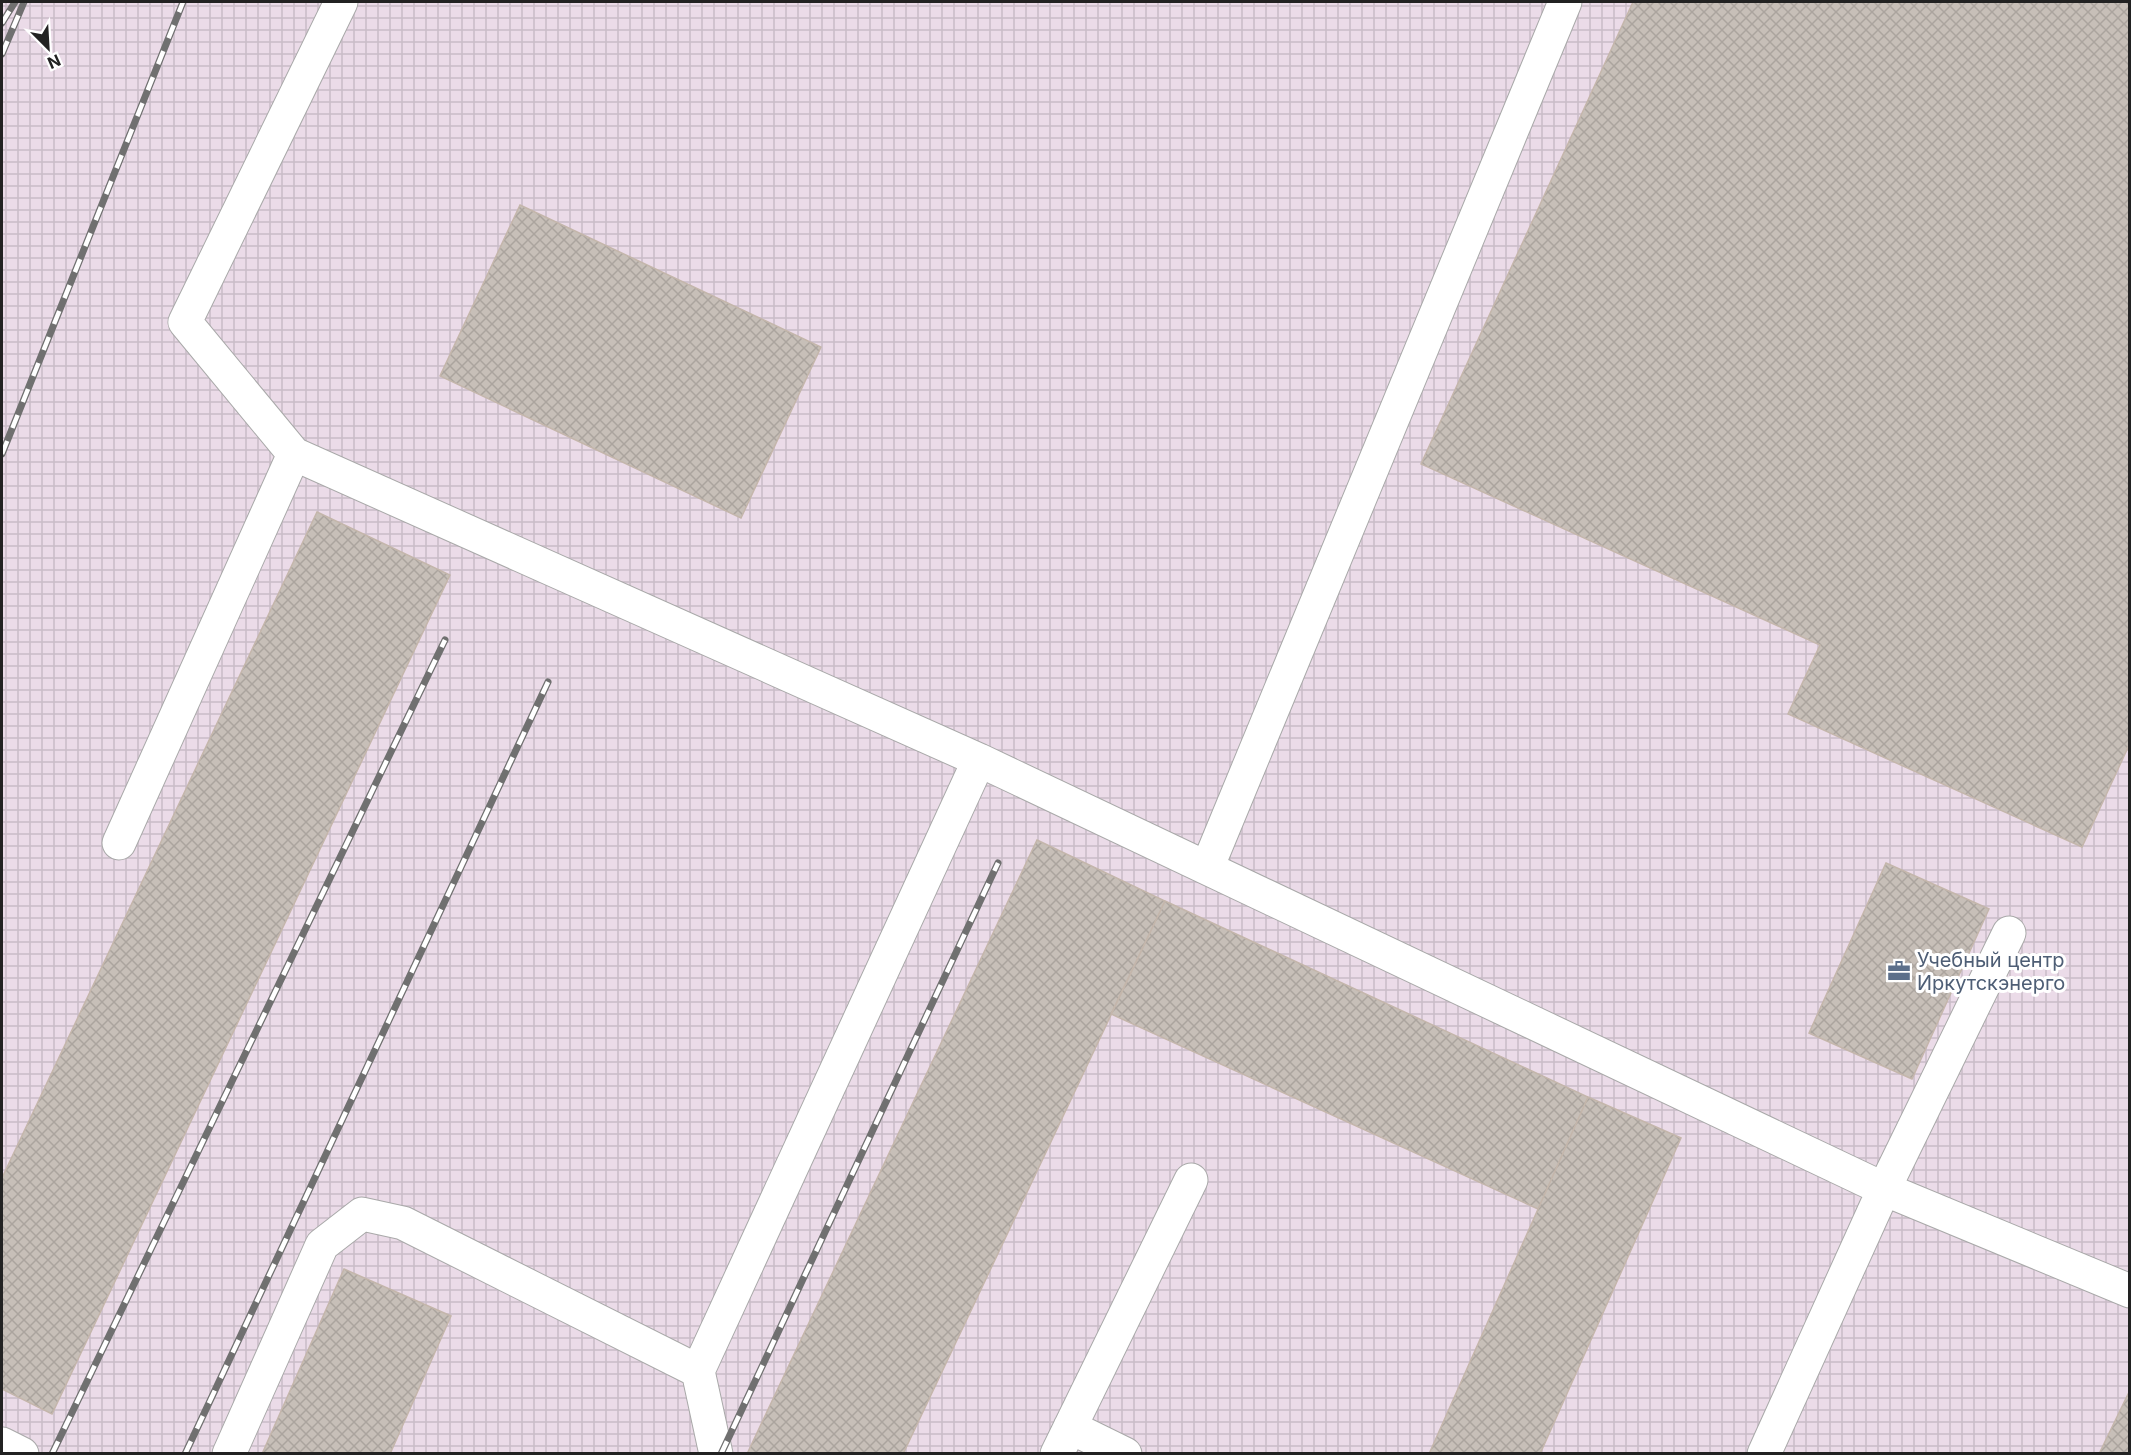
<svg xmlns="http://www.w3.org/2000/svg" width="2131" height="1455" viewBox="0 0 2131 1455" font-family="Inter,sans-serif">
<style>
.industrial{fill:url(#industrial-grid)}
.building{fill:url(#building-cross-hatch);stroke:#c4b6ab;stroke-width:1.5}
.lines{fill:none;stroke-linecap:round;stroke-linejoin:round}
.minor-casing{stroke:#a9a9a9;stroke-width:35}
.minor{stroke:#fff;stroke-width:33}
.rail-casing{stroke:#707070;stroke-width:7}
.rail{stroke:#fff;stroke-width:4.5;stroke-dasharray:14;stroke-linecap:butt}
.labels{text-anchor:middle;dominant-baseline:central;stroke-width:6;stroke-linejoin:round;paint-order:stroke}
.service-label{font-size:20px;fill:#4e5e75;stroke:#fff;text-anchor:start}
</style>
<defs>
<pattern id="industrial-grid" width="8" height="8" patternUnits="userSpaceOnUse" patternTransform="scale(1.5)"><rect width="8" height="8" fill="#ebdbe8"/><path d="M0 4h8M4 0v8" fill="none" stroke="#c9bcc7"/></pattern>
<pattern id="building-cross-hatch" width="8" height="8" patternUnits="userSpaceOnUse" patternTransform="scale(1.5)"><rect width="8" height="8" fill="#c7bfb8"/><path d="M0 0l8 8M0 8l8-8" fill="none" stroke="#aba49e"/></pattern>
</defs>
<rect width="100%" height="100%" fill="#f2efe9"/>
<path class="industrial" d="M2,2H2129V1453H2Z"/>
<path class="building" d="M1633,2H2130V743L2082,847L1788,714L1820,645L1421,464Z
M520,205L821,347L741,518L440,376Z
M317,512L450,575L52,1414L2,1389V1178Z
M1037,840L1165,901L903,1454H747Z
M1886,863L1989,909L1912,1079L1809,1033Z
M1165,901L1588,1097L1538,1209L1111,1014Z
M1588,1097L1681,1138L1540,1454H1429Z
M344,1269L451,1316L390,1454H262Z
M2130,1390V1454H2099Z"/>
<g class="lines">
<g class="minor-casing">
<path id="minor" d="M341,2L185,322L294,454L979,760L1884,1189L2130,1291
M119,843L294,454
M1207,868L1565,2
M698,1371L716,1454
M1070,1427L1125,1454
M2,1444L22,1454
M229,1454L322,1245L362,1214L403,1223L698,1371L979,760
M1057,1454L1191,1180
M1764,1454L1884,1189L2009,933"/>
</g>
<use href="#minor" class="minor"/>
<g class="rail-casing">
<path id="rail" d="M2,23L15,2
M2,54L24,2
M2,454L183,2
M52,1454L445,640
M185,1454L548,682
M721,1454L998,863"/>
</g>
<use href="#rail" class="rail"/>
</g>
<defs>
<g id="office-bare" transform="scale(1.8)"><path d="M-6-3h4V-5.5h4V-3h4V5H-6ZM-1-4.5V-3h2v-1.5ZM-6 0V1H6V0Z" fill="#5c6f8a" stroke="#fff" stroke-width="2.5" paint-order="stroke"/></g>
</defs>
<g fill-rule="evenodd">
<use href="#office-bare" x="1899" y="971"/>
</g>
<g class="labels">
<g class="service-label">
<text x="1917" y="960">Учебный центр<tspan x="1917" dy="23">Иркутскэнерго</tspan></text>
</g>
</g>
<rect width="2131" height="1455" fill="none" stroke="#222222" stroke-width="6"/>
<g transform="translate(48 48) rotate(156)" stroke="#ffffff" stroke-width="4.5" paint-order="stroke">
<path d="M0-4.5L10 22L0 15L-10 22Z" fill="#222222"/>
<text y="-9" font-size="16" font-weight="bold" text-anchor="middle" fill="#222222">N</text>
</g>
</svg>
